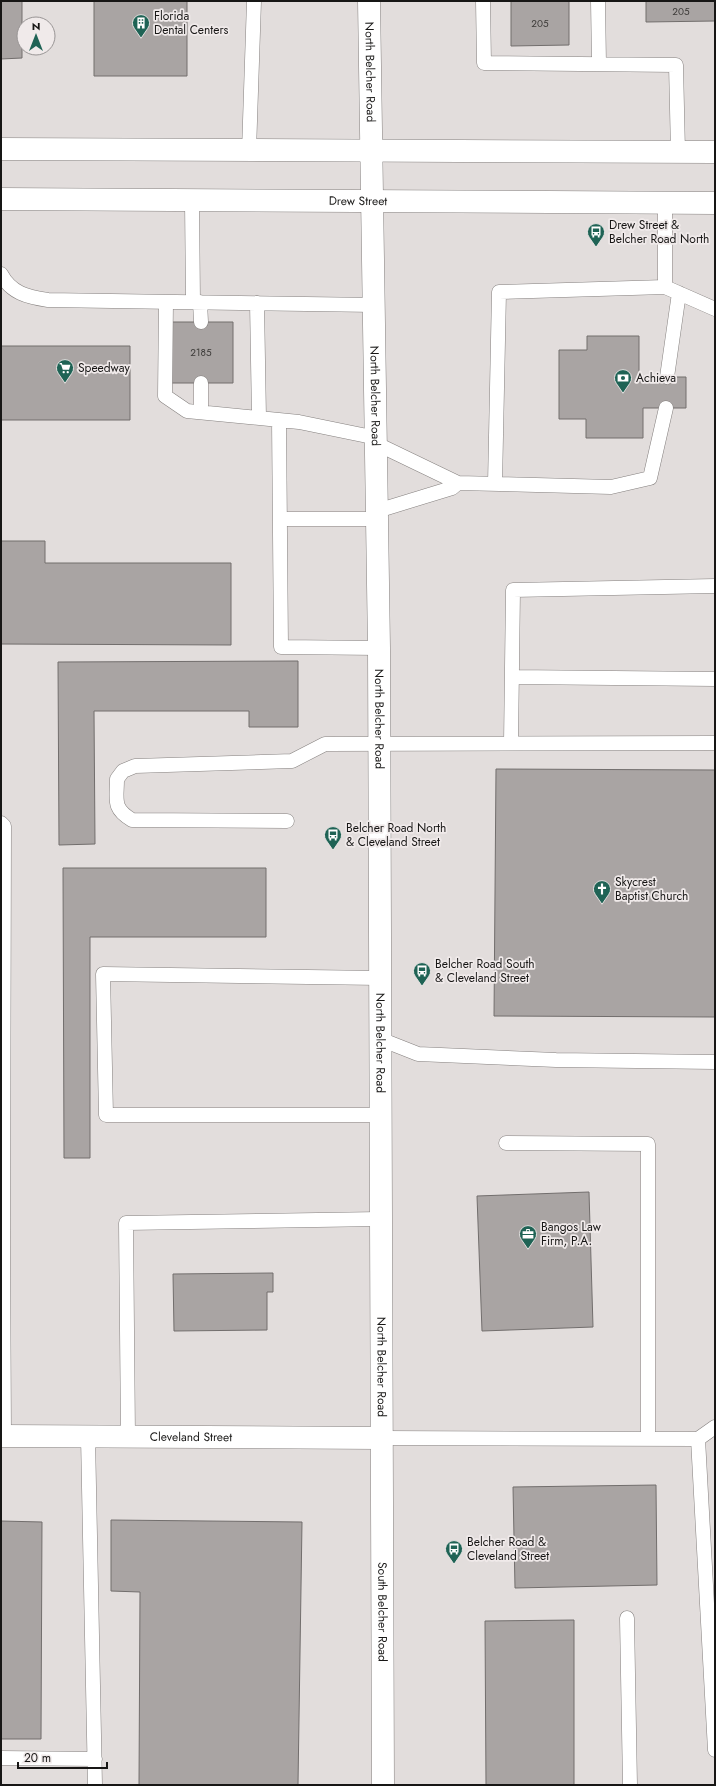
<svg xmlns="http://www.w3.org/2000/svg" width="716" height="1786" viewBox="0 0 716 1786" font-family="Jost,sans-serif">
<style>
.building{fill:#a9a4a3;stroke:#726e6d}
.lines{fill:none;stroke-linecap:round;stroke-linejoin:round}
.service-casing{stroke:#85807f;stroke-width:15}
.tertiary-casing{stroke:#85807f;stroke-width:23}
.secondary-casing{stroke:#85807f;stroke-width:23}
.service{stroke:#fff;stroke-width:14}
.tertiary{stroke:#fff;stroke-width:22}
.secondary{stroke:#fff;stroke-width:22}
.labels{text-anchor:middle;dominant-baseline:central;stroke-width:3.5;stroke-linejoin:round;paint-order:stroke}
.number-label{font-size:10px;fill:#3c3a38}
.poi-label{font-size:12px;fill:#171615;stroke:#f0eaea;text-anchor:start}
.street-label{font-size:12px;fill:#171615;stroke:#f0eaea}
</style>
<rect width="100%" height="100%" fill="#e2dddc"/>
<path class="building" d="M1,1H22V58L1,59Z
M94,1H187V76H94Z
M511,1H569V45L511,46Z
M646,1H715V21L646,22Z
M169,322H233V383H169Z
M587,336H639V377H686V408H643V438H586V419H559V350H587Z
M1,346H130V420H1Z
M1,541H45V563H231V645L1,644Z
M298,661V727H249V711H94L95,844L59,845L58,662Z
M496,769L715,770V1017L494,1016Z
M63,868H266V937H90V1158H64Z
M589,1192L593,1327L482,1331L477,1196Z
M273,1273V1292H267V1330L174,1331L173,1274Z
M656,1485L657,1585L515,1588L513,1487Z
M111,1520L302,1522L298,1785H139L140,1592L111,1591Z
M1,1521L42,1522L41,1739H1Z
M574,1620V1785H486L485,1621Z"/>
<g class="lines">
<g class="service-casing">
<path id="service" d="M483,1L484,63L676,65L678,152
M598,1L599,64
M249,151L254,1
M192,201L193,302
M665,203V287L715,309
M1,274C11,293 27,297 48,300L375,305
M166,302L165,396L187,411L299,422L377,438
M200,302L201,322
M257,303L259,418
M667,377L679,293
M201,383V412
M279,420L281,647L379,648
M377,444L458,483L611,487L650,478L666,408
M495,484L499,292L665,287
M377,511L452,488L458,483
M280,519H377
M512,677L715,679
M511,743L513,590L715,586
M287,821L132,820C112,808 117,800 117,779L123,771L135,766L292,761L325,744L715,743
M1,823L4,826L3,1244L4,1436
M380,978L103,974L106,1115H380
M380,1039L418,1054L556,1060L715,1062
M506,1143L648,1144V1439
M128,1436L126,1223L380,1219
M88,1437L95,1785
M381,1438L698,1439L715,1427
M698,1439L715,1750
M627,1618L630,1785
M1,1758L95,1759"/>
</g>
<g class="tertiary-casing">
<g id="tertiary">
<path id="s1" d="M1,1436L381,1438"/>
</g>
</g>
<g class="secondary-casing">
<g id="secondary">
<path id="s2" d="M369,1L379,648L383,1785"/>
<path d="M1,149L715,152"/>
<path id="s3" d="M1,199L715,203"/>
</g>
</g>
<use href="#service" class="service"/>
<use href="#tertiary" class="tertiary"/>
<use href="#secondary" class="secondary"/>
</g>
<defs>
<g id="building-pin" transform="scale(0.9)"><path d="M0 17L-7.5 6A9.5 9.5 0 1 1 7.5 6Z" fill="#1f6355" stroke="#f0eaea"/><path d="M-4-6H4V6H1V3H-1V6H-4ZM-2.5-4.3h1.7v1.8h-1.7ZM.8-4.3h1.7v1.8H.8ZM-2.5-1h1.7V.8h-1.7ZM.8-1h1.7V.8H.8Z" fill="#fff"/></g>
<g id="bus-pin" transform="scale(0.9)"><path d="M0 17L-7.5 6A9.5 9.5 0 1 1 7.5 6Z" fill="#1f6355" stroke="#f0eaea"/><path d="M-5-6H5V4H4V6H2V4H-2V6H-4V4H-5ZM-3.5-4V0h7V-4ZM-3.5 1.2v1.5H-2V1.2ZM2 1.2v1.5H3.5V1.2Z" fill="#fff"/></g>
<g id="supermarket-pin" transform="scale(0.9)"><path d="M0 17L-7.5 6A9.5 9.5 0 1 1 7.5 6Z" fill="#1f6355" stroke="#f0eaea"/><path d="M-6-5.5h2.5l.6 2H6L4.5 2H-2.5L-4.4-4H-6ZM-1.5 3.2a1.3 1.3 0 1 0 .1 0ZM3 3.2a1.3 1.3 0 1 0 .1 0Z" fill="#fff"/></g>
<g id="bank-pin" transform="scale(0.9)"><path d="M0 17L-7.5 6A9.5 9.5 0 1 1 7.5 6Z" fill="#1f6355" stroke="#f0eaea"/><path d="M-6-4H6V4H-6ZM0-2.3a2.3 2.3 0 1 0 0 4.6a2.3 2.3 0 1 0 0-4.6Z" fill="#fff"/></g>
<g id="church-pin" transform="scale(0.9)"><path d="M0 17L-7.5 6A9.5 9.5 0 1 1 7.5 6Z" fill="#1f6355" stroke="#f0eaea"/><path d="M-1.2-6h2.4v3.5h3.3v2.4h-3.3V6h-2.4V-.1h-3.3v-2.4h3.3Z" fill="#fff"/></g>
<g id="office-pin" transform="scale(0.9)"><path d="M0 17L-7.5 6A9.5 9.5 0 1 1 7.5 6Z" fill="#1f6355" stroke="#f0eaea"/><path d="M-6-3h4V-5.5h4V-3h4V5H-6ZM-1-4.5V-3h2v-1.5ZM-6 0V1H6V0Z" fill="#fff"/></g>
</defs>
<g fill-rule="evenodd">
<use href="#building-pin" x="141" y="23"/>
<use href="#bus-pin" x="596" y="232"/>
<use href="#supermarket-pin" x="65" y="368"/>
<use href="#bank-pin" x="623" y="378"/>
<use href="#bus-pin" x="333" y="835"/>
<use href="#church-pin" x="602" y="889"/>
<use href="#bus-pin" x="422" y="971"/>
<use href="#office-pin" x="528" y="1234"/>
<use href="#bus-pin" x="454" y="1549"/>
</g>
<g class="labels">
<g class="number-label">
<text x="681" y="11">205</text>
<text x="540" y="23">205</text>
<text x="201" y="352">2185</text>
</g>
<g class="poi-label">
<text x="154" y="16">Florida<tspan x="154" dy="14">Dental Centers</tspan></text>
<text x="609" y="225">Drew Street &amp;<tspan x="609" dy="14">Belcher Road North</tspan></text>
<text x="78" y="368">Speedway</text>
<text x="636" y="378">Achieva</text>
<text x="346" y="828">Belcher Road North<tspan x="346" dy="14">&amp; Cleveland Street</tspan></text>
<text x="615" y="882">Skycrest<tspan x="615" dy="14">Baptist Church</tspan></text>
<text x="435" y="964">Belcher Road South<tspan x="435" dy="14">&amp; Cleveland Street</tspan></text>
<text x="541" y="1227">Bangos Law<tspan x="541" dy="14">Firm, P.A.</tspan></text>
<text x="467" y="1542">Belcher Road &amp;<tspan x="467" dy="14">Cleveland Street</tspan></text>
</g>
<g class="street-label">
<text stroke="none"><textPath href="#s2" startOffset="71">North Belcher Road</textPath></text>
<text stroke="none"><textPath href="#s3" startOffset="357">Drew Street</textPath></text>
<text stroke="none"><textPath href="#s2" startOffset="395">North Belcher Road</textPath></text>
<text stroke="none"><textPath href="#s2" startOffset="718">North Belcher Road</textPath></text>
<text stroke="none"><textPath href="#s2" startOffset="1042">North Belcher Road</textPath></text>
<text stroke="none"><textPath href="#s2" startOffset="1366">North Belcher Road</textPath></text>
<text stroke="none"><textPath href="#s1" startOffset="190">Cleveland Street</textPath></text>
<text stroke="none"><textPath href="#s2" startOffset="1611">South Belcher Road</textPath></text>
</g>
</g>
<rect width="716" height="1786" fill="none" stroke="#171615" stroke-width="4"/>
<g transform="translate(36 36)"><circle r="19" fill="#f0eaea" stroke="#999595"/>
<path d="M0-3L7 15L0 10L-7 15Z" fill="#1f6355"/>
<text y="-6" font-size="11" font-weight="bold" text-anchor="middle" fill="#171615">N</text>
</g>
<path d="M18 1762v6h89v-6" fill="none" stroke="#171615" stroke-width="2"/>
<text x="24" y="1762" font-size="12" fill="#171615" stroke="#f0eaea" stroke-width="3" paint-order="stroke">20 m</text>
</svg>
